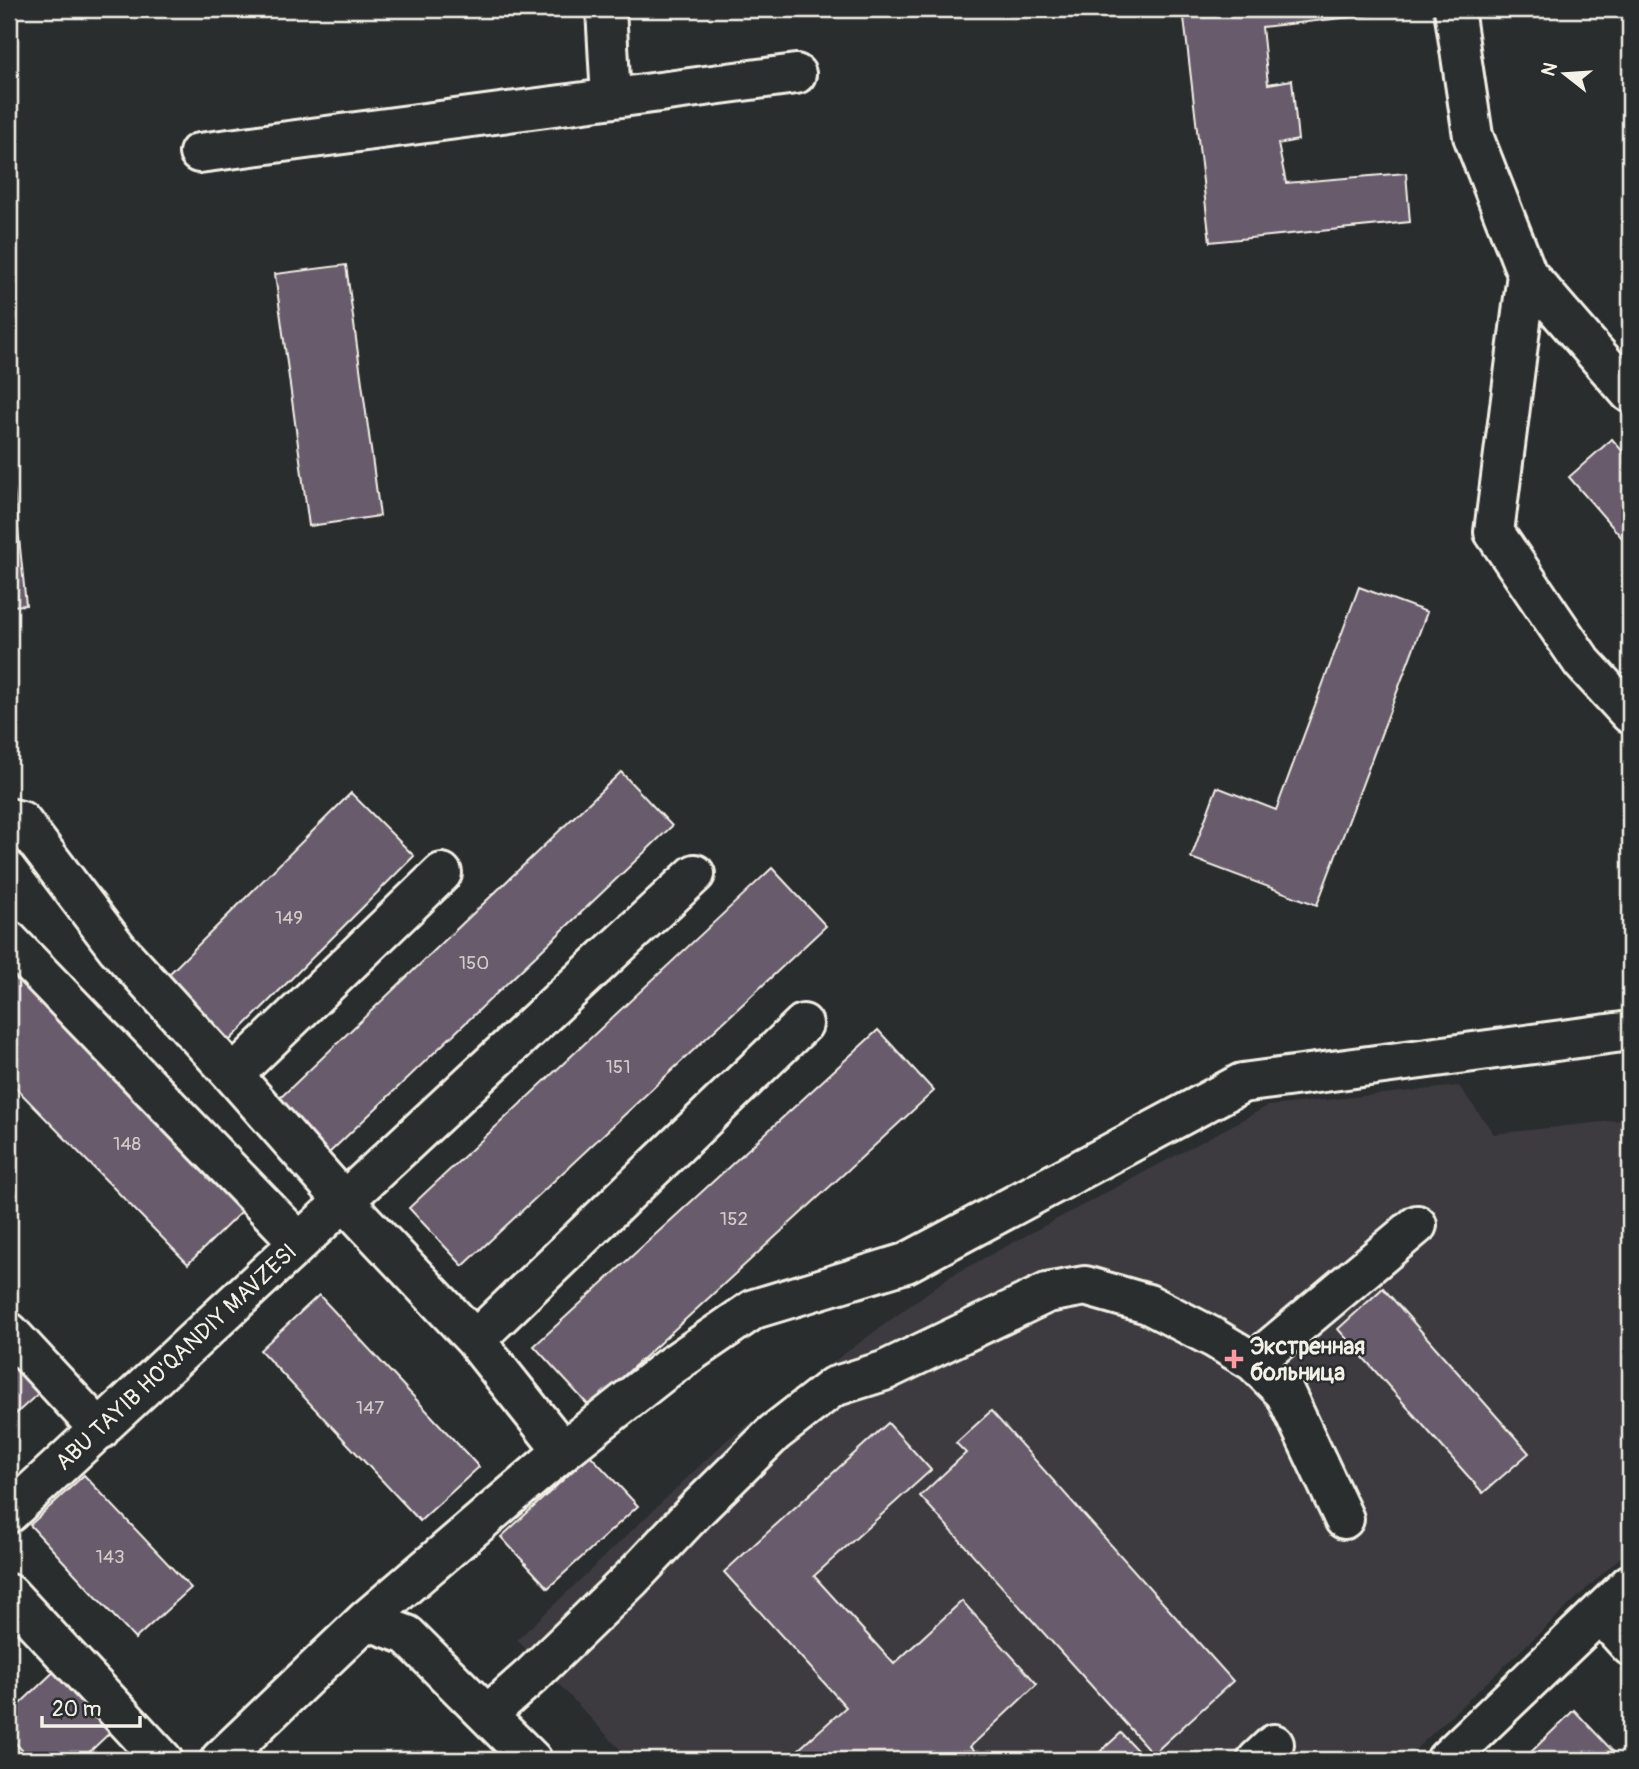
<svg xmlns="http://www.w3.org/2000/svg" width="1639" height="1769" viewBox="0 0 1639 1769" font-family="Pangolin,sans-serif">
<style>
.built{fill:#3c3b41}
.building{fill:#675c6c;stroke:#f4f1e8;stroke-width:2}
.lines{fill:none;stroke-linecap:round;stroke-linejoin:round}
.minor-casing{stroke:#f4f1e8;stroke-width:44}
.minor{stroke:#2a2d2e;stroke-width:38}
.poi-dot{fill:#ff9aa2;stroke:#2a2d2e;stroke-width:2.5}
.labels{text-anchor:middle;dominant-baseline:central;stroke-width:5;stroke-linejoin:round;paint-order:stroke}
.number-label{font-size:19px;fill:#d1ccc9}
.poi-label{font-size:23px;font-weight:bold;fill:#f4f1e8;stroke:#2a2d2e;text-anchor:start}
.street-label{font-size:23px;fill:#f4f1e8;stroke:#2a2d2e}
</style>
<rect width="100%" height="100%" fill="#2a2d2e"/>
<filter id="ink" filterUnits="userSpaceOnUse"><feTurbulence type="fractalNoise" baseFrequency=".0143" numOctaves="2"/><feDisplacementMap in="SourceGraphic" scale="14" xChannelSelector="R" yChannelSelector="G"/><feConvolveMatrix kernelMatrix="1 2 1 2 8 2 1 2 1" color-interpolation-filters="sRGB"/></filter>
<g filter="url(#ink)">
<path class="built" d="M1459,1086L1494,1134L1630,1119V1548L1404,1760H630L517,1640L727,1440L949,1277L1268,1106Z"/>
<path class="building" d="M1183,9H1387L1388,13L1262,27L1268,84L1292,80L1298,140L1278,144L1286,183L1406,173L1410,222L1210,242Z
M346,265L380,516L309,526L275,274Z
M1612,439L1630,460V547L1569,477Z
M9,490H14L26,605L9,606Z
M1359,587L1427,612L1317,905L1191,858L1217,787L1276,810Z
M621,772L672,826L328,1154L278,1100Z
M351,793L414,856L227,1043L164,979Z
M772,868L826,926L463,1266L409,1208Z
M9,965L246,1207L188,1264L9,1081Z
M878,1030L934,1091L590,1407L534,1346Z
M1383,1288L1529,1453L1483,1493L1338,1329Z
M319,1295L479,1467L420,1521L260,1350Z
M9,1356L41,1391L9,1420Z
M991,1411L1233,1681L1153,1754L920,1496L966,1453L956,1443Z
M888,1423L931,1470L814,1576L894,1664L962,1601L1037,1684L970,1747L982,1760H791L789,1758L846,1707L724,1572Z
M590,1455L638,1506L548,1588L501,1537Z
M84,1475L191,1588L135,1639L30,1525Z
M60,1666L116,1727L81,1760H31L9,1736V1714Z
M1574,1710L1621,1760H1533L1528,1755Z
M1121,1733L1146,1760H1091Z"/>
<g class="lines">
<g class="minor-casing">
<path id="minor" d="M606,9L611,98
M1454,9L1473,136L1527,274L1494,532L1582,662L1630,714
M199,153L796,74
M1527,274L1630,393
M9,818L21,821L117,948L233,1075L345,1202L475,1340L563,1451
M9,941L299,1242
M233,1075L442,873
M9,1332L100,1430
M475,1340L803,1024
M1254,1362L1417,1225
M9,1513L695,874
M9,1594L163,1760
M1600,1613L1630,1646
M366,1620L563,1451L668,1368L754,1309L906,1263L1242,1083L1630,1031
M487,1715L532,1675L632,1578L697,1509L774,1433L833,1387L884,1371L1047,1293L1085,1286L1148,1304L1214,1338L1254,1362L1285,1393L1344,1519
M220,1760L366,1620L407,1635L532,1760
M1257,1760L1274,1744
M1446,1760L1630,1584"/>
</g>
<use href="#minor" class="minor"/>
</g>
</g>
<path class="poi-dot" d="M1230.5 1348.5h7v7h7v7h-7v7h-7v-7h-7v-7h7z"/>
<g class="labels">
<g class="number-label">
<text x="289" y="918">149</text>
<text x="474" y="963">150</text>
<text x="618" y="1067">151</text>
<text x="127" y="1144">148</text>
<text x="734" y="1219">152</text>
<text x="370" y="1408">147</text>
<text x="110" y="1557">143</text>
</g>
<g class="poi-label">
<text x="1250" y="1346">Экстренная<tspan x="1250" dy="26">больница</tspan></text>
</g>
<g class="street-label">
<text transform="translate(176 1357) rotate(-43)">ABU TAYIB HO'QANDIY MAVZESI</text>
</g>
</g>
<rect width="1639" height="1769" fill="none" stroke="#2a2d2e" stroke-width="35"/>
<rect x="18" y="18" width="1604" height="1734" fill="none" stroke="#f4f1e8" stroke-width="2.5" filter="url(#ink)"/>
<g transform="translate(1565 74) rotate(287)" stroke="#2a2d2e" stroke-width="5" paint-order="stroke">
<path d="M0-5L12 26L0 18L-12 26Z" fill="#f4f1e8"/>
<text y="-10" font-size="19" font-weight="bold" text-anchor="middle" fill="#f4f1e8">N</text>
</g>
<path d="M42 1716v10h98v-10" fill="none" stroke="#f4f1e8" stroke-width="3.5"/>
<text x="52" y="1716" font-size="21" fill="#f4f1e8" stroke="#2a2d2e" stroke-width="5" paint-order="stroke">20 m</text>
</svg>
